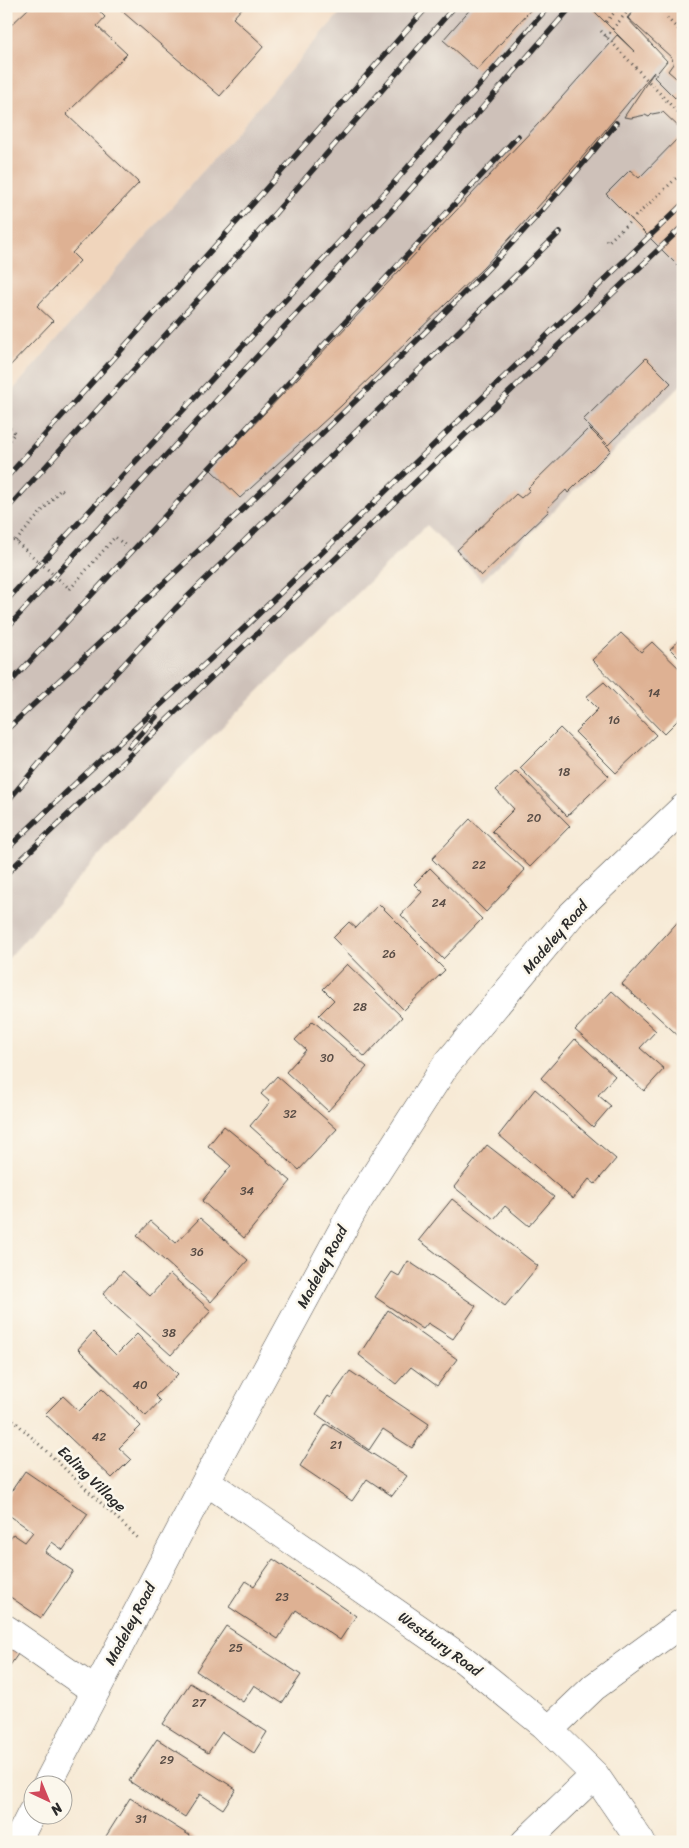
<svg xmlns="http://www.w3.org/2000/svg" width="689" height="1848" viewBox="0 0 689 1848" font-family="Sriracha,sans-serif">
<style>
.built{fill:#f0d5bc}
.industrial{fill:#cec1b9}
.building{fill:#deb193}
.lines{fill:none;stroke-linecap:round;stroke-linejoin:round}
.minor-casing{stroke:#4a4845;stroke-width:29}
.path{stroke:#4a4845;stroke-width:3;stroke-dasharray:1 4;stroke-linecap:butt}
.minor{stroke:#fff;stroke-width:28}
.rail-casing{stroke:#2b2b2b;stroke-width:5.5}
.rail{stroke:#fbf7ec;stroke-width:4;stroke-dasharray:11;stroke-linecap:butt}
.path-bridge{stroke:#4a4845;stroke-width:3;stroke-dasharray:1 4;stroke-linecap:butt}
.labels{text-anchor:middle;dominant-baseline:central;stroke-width:5;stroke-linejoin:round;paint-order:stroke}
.number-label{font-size:12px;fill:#584c45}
.street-label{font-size:15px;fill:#2b2b2b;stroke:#fbf7ec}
</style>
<rect width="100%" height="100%" fill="#fbf7ec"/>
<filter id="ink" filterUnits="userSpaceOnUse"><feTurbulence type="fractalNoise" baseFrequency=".02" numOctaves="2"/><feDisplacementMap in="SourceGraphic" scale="10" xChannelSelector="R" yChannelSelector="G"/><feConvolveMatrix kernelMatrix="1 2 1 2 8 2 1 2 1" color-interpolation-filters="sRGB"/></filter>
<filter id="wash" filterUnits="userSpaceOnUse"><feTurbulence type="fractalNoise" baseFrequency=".0096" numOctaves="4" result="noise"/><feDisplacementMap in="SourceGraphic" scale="20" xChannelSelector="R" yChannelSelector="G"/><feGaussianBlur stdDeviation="1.12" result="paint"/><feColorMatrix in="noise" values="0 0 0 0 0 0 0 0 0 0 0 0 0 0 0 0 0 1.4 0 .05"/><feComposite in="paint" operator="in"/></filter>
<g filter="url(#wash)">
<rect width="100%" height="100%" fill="#f7ead6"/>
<path class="built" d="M14,6H346L6,398V14Z"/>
<path class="industrial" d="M346,6H637L627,18L670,62L666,69L683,83V383L482,581L427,525L148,800L6,961V398Z"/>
<g id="blocks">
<path class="building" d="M31,6H103L99,11L105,17L97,26L127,54L66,114L139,183L72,253L80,261L37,306L53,321L6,370V30Z
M116,6H244L233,18L264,46L220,96Z
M473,6H534L477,70L443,40Z
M589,6H637L627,18L667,61L654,77L675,98L683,89V131L663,112L652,114L649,117L645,115L631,118L624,117L654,72L580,160L484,267L341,406L240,498L211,470L539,123L617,35L636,53Z
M638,6H683V84L668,71L673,64L672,58L628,18Z
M683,133V271L606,194L630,170L639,178Z
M646,358L671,383L608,445L583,420Z
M589,428L611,450L568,493L566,490L547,508L549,511L481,576L457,550L516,494L521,498L530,490L528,488Z
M621,633L641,652L652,642L683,672V715L664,734L592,660Z
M683,637V662L670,649Z
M604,682L656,735L616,773L575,732L598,709L586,697Z
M560,728L609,776L567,816L520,768Z
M516,771L570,826L530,867L492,831L514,809L496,790Z
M470,819L525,870L486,912L432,859Z
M430,868L482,919L443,959L401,915L422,892L414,884Z
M379,904L445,970L404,1010L333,938L349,922L356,928Z
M683,916V1040L622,984Z
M347,964L402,1017L365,1057L319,1015L334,1000L323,989Z
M612,991L656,1031L640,1048L664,1069L644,1091L575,1030Z
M313,1021L367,1067L328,1111L286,1072L306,1050L295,1040Z
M575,1039L615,1076L598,1095L611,1106L593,1127L541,1078Z
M277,1076L337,1129L299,1170L250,1126L270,1102L261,1094Z
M535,1089L616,1159L595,1184L589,1179L573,1199L499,1135Z
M224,1126L291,1181L244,1238L202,1201L231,1166L208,1146Z
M487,1145L554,1197L529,1226L505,1206L494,1219L454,1187Z
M452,1199L538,1266L505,1306L419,1240Z
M200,1218L248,1260L211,1302L137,1236L151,1221L176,1243Z
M408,1261L476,1306L453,1339L428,1323L423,1329L375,1297L392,1272L399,1276Z
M123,1271L150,1296L170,1274L211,1311L171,1355L103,1294Z
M388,1310L457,1359L437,1386L411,1367L396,1384L359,1355Z
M93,1332L116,1355L137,1334L178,1374L155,1396L160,1401L146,1416L78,1349Z
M350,1371L429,1424L412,1448L383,1429L369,1450L316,1414L328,1396L331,1398Z
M102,1388L141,1426L119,1448L131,1459L112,1478L45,1414L63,1396L79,1411Z
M326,1424L407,1476L392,1496L367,1479L352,1501L300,1466Z
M25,1471L88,1514L63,1550L52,1542L45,1552L73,1571L41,1618L6,1594V1544L13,1534L25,1542L33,1532L6,1513V1499Z
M273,1559L356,1616L340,1640L296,1610L278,1639L229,1607L246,1581L254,1586Z
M226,1626L301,1675L282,1703L254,1685L243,1702L196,1671Z
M6,1635L23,1647L6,1671Z
M190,1683L267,1732L254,1753L222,1732L208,1753L163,1724Z
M157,1739L236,1789L223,1809L200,1794L185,1817L129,1781Z
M130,1798L200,1842H105L103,1841Z"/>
</g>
</g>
<g filter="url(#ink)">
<use href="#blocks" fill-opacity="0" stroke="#4a4845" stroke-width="1"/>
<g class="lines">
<g class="minor-casing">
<path id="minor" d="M206,1481L464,1660L544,1725L595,1775L641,1842
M6,1629L95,1691
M549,1730L594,1687L683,1622
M46,1786L206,1481L357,1203L446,1065L570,916L683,808
M17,1842L32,1812
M525,1842L595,1775"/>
</g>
<path class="path" d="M595,12L599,6
M667,18L683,34
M606,22L620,6
M601,31L683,118
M606,37L632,6
M606,240L608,242L683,172
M6,425L15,433L6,443
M16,541L61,489L64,492
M70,589L115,537L126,546
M6,1413L140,1540"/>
<use href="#minor" class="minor"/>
<g class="rail-casing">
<path id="rail" d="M6,478L233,226L428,6
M6,510L251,241L455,6
M6,601L392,185L549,6
M6,629L403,198L572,6
M6,687L518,136
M6,730C134,611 262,493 387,370C467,291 546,212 616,123
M129,747L156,717
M6,803L114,675L175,609L560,232
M6,850L78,781L244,628L683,204
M6,874L683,226"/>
</g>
<use href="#rail" class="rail"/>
<path class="path-bridge" d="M6,533L70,589"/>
</g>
</g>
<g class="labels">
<g class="number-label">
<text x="654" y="693">14</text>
<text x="614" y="720">16</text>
<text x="564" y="772">18</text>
<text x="534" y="818">20</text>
<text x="479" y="865">22</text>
<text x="439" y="903">24</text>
<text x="389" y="954">26</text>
<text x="360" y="1007">28</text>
<text x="327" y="1058">30</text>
<text x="290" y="1114">32</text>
<text x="247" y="1191">34</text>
<text x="197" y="1252">36</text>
<text x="169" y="1333">38</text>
<text x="140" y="1385">40</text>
<text x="99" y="1437">42</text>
<text x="336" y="1445">21</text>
<text x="282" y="1597">23</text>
<text x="236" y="1648">25</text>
<text x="199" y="1703">27</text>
<text x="167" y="1760">29</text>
<text x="141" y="1819">31</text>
</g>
<g class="street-label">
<text transform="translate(555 937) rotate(-49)">Madeley Road</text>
<text transform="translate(322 1267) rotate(-62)">Madeley Road</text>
<text transform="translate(92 1479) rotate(44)">Ealing Village</text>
<text transform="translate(130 1624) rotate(-62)">Madeley Road</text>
<text transform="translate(440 1644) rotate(36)">Westbury Road</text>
</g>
</g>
<rect width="689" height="1848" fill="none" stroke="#fbf7ec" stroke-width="25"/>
<g transform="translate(48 1800) rotate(136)"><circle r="24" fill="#fbf7ec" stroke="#a8a59f"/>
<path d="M0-4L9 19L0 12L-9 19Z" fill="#d1495b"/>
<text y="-8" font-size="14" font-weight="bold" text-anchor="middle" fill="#2b2b2b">N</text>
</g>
</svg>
